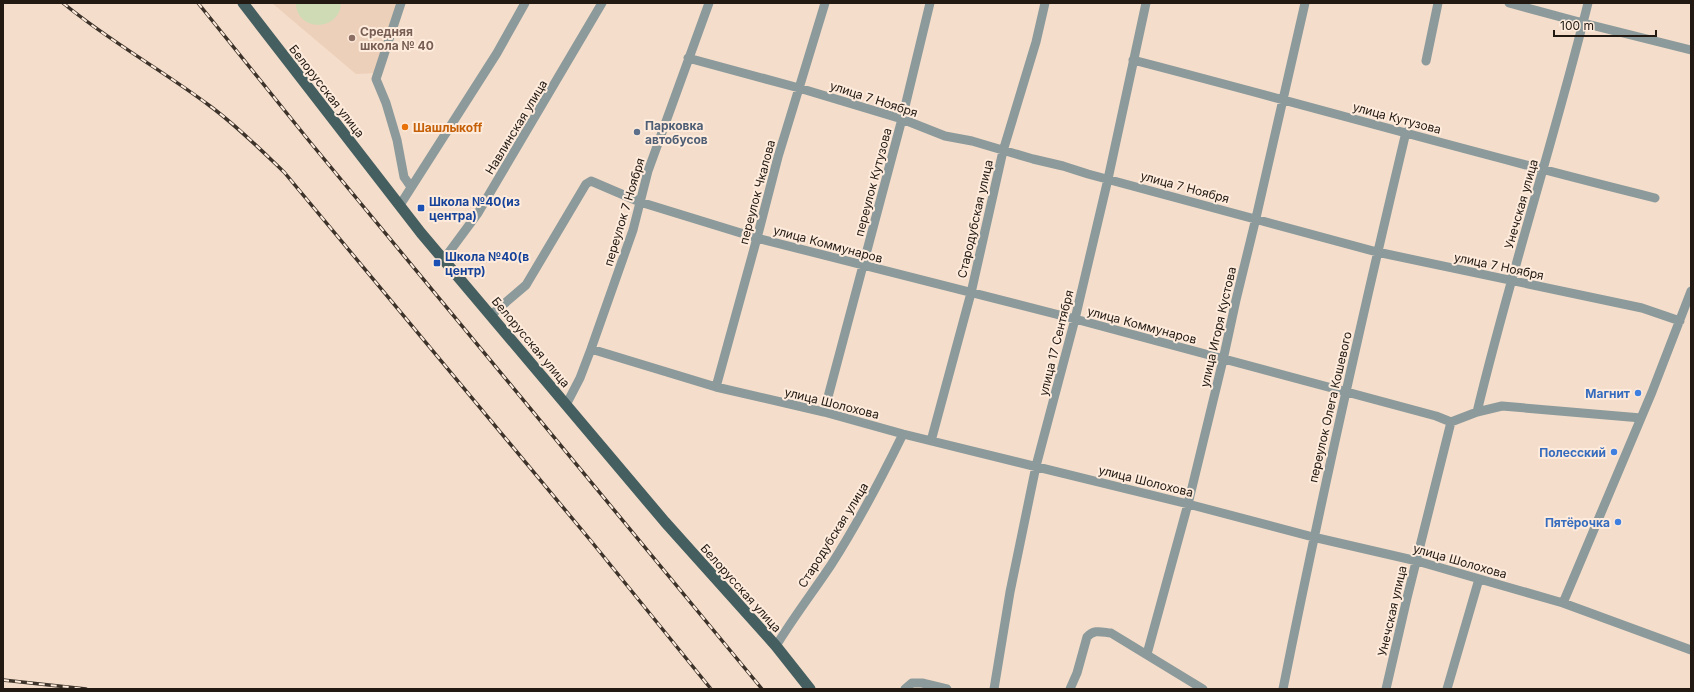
<svg xmlns="http://www.w3.org/2000/svg" width="1694" height="692" viewBox="0 0 1694 692" font-family="Inter,sans-serif">
<style>
.built{fill:#edd0b9}
.green{fill:#cedbb4}
.lines{fill:none;stroke-linecap:round;stroke-linejoin:round}
.minor{stroke:#8c9a9b;stroke-width:9}
.major{stroke:#455f60;stroke-width:11}
.rail-casing{stroke:#3d332a;stroke-width:3.5}
.rail{stroke:#feebdc;stroke-width:2;stroke-dasharray:6;stroke-linecap:butt}
.education-dot{fill:#8d6e63;stroke:#feebdc;stroke-width:1.5}
.food-dot{fill:#e8710a;stroke:#feebdc;stroke-width:1.5}
.service-dot{fill:#5c6f8a;stroke:#feebdc;stroke-width:1.5}
.transit-dot{fill:#1a4fb4;stroke:#feebdc;stroke-width:1.5}
.shop-dot{fill:#3f7fe0;stroke:#feebdc;stroke-width:1.5}
.labels{text-anchor:middle;dominant-baseline:central;stroke-width:4;stroke-linejoin:round;paint-order:stroke}
.education-label{font-size:12px;font-weight:bold;fill:#785e54;stroke:#feebdc;text-anchor:start}
.street-label{font-size:12px;fill:#211912;stroke:#feebdc}
.service-label{font-size:12px;font-weight:bold;fill:#4e5e75;stroke:#feebdc;text-anchor:start}
.food-label{font-size:12px;font-weight:bold;fill:#c56008;stroke:#feebdc;text-anchor:start}
.transit-label{font-size:12px;font-weight:bold;fill:#164399;stroke:#feebdc;text-anchor:start}
.shop-label{font-size:12px;font-weight:bold;fill:#366cbe;stroke:#feebdc;text-anchor:end}
</style>
<rect width="100%" height="100%" fill="#f4ddca"/>
<path class="built" d="M272,3H406L376,73L356,74Z"/>
<path class="green" d="M296,3H341C340,32 296,32 296,3Z"/>
<g class="lines">
<path class="minor" d="M401,3L376,79L386,103L397,140L404,177L411,187
M1509,3L1583,23L1691,50
M688,58L799,88L902,119L945,136L972,141L1033,159L1063,166L1088,174L1377,252L1642,308L1680,321
M1133,60C1307,105 1480,155 1655,198
M1426,61L1438,3
M400,205L497,53L525,3
M444,259L478,213L602,3
M491,315L526,285L586,184L591,181L640,202L757,238L1075,319L1436,416L1451,422L1477,412L1502,406L1641,418
M591,349L716,387L824,412L903,434L1188,504L1313,537L1417,561L1563,603L1691,650
M716,387L757,238L778,157L825,3
M566,405L580,378L591,349L633,230L648,171L709,3
M824,412L902,119L930,3
M1477,412C1510,275 1554,140 1588,3
M931,441L971,293L1003,151L1036,42L1045,3
M1563,603L1652,392L1691,291
M776,646C793,618 813,592 831,565C858,523 881,479 903,434
M1147,654L1188,504L1223,360L1236,300L1256,218L1305,3
M905,689L912,683H922L947,689
M994,689L1010,592L1036,466L1075,319L1108,179L1146,3
M1070,689L1077,673L1087,637C1094,629 1101,632 1111,633L1203,689
M1283,689C1320,503 1362,317 1406,132
M1386,689L1407,598L1451,422
M1447,689L1479,579"/>
<path class="major" d="M243,3L421,233L665,522L776,646L810,689"/>
<g class="rail-casing">
<path id="rail" d="M63,3C109,41 162,70 210,106C237,126 260,149 284,172L591,541L711,689
M198,3L310,142L762,689
M3,680L86,689"/>
</g>
<use href="#rail" class="rail"/>
</g>
<circle class="education-dot" cx="352" cy="38" r="4"/>
<circle class="food-dot" cx="405" cy="127" r="4"/>
<circle class="service-dot" cx="637" cy="132" r="4"/>
<g class="transit-dot">
<rect x="417" y="204" width="8" height="8" rx="2"/>
<rect x="433" y="259" width="8" height="8" rx="2"/>
</g>
<g class="shop-dot">
<circle cx="1638" cy="393" r="4"/>
<circle cx="1614" cy="452" r="4"/>
<circle cx="1618" cy="522" r="4"/>
</g>
<g class="labels">
<g class="education-label">
<text x="360" y="31">Средняя<tspan x="360" dy="14">школа № 40</tspan></text>
</g>
<g class="street-label">
<text transform="translate(327 91) rotate(52)">Белорусская улица</text>
<text transform="translate(874 99) rotate(18)">улица 7 Ноября</text>
<text transform="translate(1397 118) rotate(15)">улица Кутузова</text>
<text transform="translate(516 127) rotate(-59)">Навлинская улица</text>
<text transform="translate(873 182) rotate(-75)">переулок Кутузова</text>
<text transform="translate(1185 187) rotate(15)">улица 7 Ноября</text>
<text transform="translate(757 192) rotate(-75)">переулок Чкалова</text>
<text transform="translate(1521 204) rotate(-74)">Унечская улица</text>
<text transform="translate(624 212) rotate(-73)">переулок 7 Ноября</text>
<text transform="translate(975 219) rotate(-77)">Стародубская улица</text>
<text transform="translate(828 244) rotate(15)">улица Коммунаров</text>
<text transform="translate(1499 266) rotate(12)">улица 7 Ноября</text>
<text transform="translate(1142 325) rotate(15)">улица Коммунаров</text>
<text transform="translate(1218 327) rotate(-77)">улица Игоря Кустова</text>
<text transform="translate(531 342) rotate(50)">Белорусская улица</text>
<text transform="translate(1056 343) rotate(-76)">улица 17 Сентября</text>
<text transform="translate(832 403) rotate(14)">улица Шолохова</text>
<text transform="translate(1330 407) rotate(-77)">переулок Олега Кошевого</text>
<text transform="translate(1146 481) rotate(14)">улица Шолохова</text>
<text transform="translate(833 535) rotate(-58)">Стародубская улица</text>
<text transform="translate(1460 561) rotate(16)">улица Шолохова</text>
<text transform="translate(741 588) rotate(48)">Белорусская улица</text>
<text transform="translate(1392 611) rotate(-77)">Унечская улица</text>
</g>
<g class="service-label">
<text x="645" y="125">Парковка<tspan x="645" dy="14">автобусов</tspan></text>
</g>
<g class="food-label">
<text x="413" y="127">Шашлыкоff</text>
</g>
<g class="transit-label">
<text x="429" y="201">Школа №40(из<tspan x="429" dy="14">центра)</tspan></text>
<text x="445" y="256">Школа №40(в<tspan x="445" dy="14">центр)</tspan></text>
</g>
<g class="shop-label">
<text x="1630" y="393">Магнит</text>
<text x="1606" y="452">Полесский</text>
<text x="1610" y="522">Пятёрочка</text>
</g>
</g>
<rect width="1694" height="692" fill="none" stroke="#211912" stroke-width="8"/>
<path d="M1554 30v6h102v-6" fill="none" stroke="#211912" stroke-width="2"/>
<text x="1560" y="30" font-size="12" fill="#211912" stroke="#feebdc" stroke-width="3" paint-order="stroke">100 m</text>
</svg>
